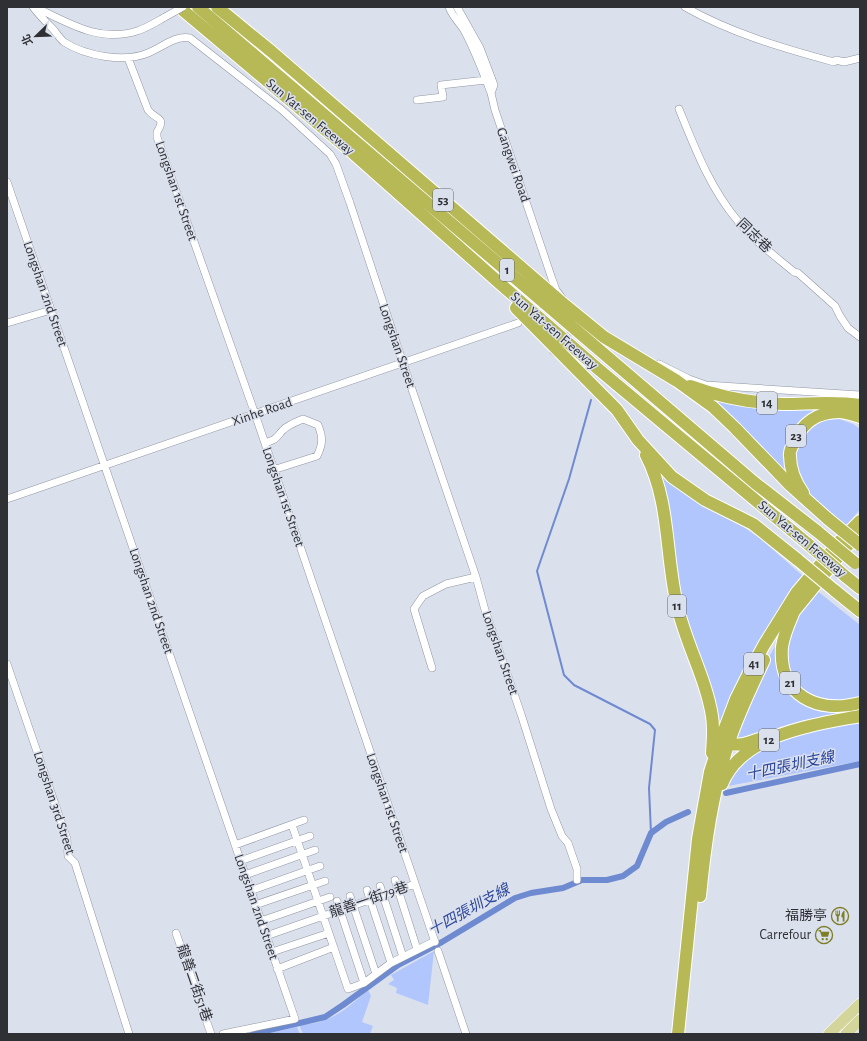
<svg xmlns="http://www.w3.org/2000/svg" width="867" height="1041" viewBox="0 0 867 1041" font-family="'Alegreya Sans','Noto Sans TC',sans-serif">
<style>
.green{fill:#b0c6fc}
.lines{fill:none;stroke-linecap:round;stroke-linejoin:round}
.stream{stroke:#6e8ad1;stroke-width:2}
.canal{stroke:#6e8ad1;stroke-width:6}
.minor-tunnel{stroke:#b8bdc8;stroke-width:7;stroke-dasharray:7 3.5;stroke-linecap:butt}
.minor-casing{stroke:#9196a2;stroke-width:8}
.primary-casing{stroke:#fff;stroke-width:12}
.motorway-casing{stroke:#fff;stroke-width:14}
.minor{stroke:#fff;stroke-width:7}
.primary{stroke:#d3d59a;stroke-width:11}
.motorway{stroke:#b6b956;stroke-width:12}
.minor-bridge-casing{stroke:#9196a2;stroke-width:8;stroke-linecap:butt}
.motorway-bridge-casing{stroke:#fff;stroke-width:14;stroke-linecap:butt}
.minor-bridge{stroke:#fff;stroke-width:7}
.motorway-bridge{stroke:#b6b956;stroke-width:12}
.labels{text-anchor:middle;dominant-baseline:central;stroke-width:3;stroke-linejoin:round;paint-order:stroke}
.shield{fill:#dbe0ed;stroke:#62656c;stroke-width:1}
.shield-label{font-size:13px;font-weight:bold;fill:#2e3034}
.street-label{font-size:14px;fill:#2e3034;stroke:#dbe0ed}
.poi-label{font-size:14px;fill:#2e3034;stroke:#dbe0ed;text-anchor:end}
.water-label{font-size:15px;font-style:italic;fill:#2d479c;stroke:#dbe0ed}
</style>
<rect width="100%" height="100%" fill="#dbe0ed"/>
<path class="green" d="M703,396L824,408L808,418L789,435L785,461L789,480Z
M839,419L853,424L860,429V509L844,529L820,511L796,477L795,450L804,432L824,420Z
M660,470L686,495L735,521L761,539L804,577L718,738L706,674L680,599L658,471Z
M816,590L860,625V701L853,704L807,697L795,684L785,657L788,636L800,613Z
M779,640L782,663L803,700L860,705V713L834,718L804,720L780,727L758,736L735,740C747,706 759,671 779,640Z
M860,721V761L728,786L725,785L740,762L784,737Z
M434,951L428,1005L396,993L397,988L388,984L394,980L391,975Z
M368,990L371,996L362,1022L373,1026L370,1034H303L299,1025C309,1024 320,1023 330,1018C344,1012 356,1000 368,990Z
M297,1027L300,1034H266Z"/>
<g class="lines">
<path class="stream" d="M591,400L569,479L537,571L564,675L574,685L650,724L655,730L649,788L651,833"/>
<path class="canal" d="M726,793L860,764
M253,1034L325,1017L343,1005L398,965L442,942L515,898L531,893L563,888L582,880H607L623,876L637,866L651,833L666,822L688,812"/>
<path class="minor-tunnel" d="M552,355L576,325"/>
<g class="minor-casing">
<path id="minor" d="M33,7C39,15 45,21 52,28C56,32 59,38 64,42C86,56 124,63 148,53C161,48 175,35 190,38L282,110L330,154L336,164L350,203L403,363L476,577L485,610L521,714L551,809L562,836L568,843L577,869V880
M35,7C68,23 100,43 137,31C147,28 156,22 165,17
M449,7C452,16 459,22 464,30C475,50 483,72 491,93
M457,7L480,48L494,85L491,93L495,110L552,279L556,290L562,298
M685,7C731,33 782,48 834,62L836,60L844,62L860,58
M128,58L148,110C155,120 167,116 157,132V137L255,414L435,942
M417,100L443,97L441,85L486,80
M679,109C695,148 710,188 737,220C753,240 775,256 794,272L798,273L835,306L840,316L848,328L860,337
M7,182L295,1019L223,1034
M7,323L51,310
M659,364L689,379L706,385L860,395
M265,443C277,439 275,439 283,430C288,425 296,422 303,419L318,425C323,437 323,444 317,456L273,470
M7,499L518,323
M7,664L67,839L68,856L75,863L129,1034
M432,668L414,609L423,596L446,584L476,577
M292,825L348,989L364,983L391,963L435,941
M235,845L304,820
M240,861L310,836
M245,875L315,850
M395,880L417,949
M380,886L403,957
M367,890L391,963
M250,891L320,866
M350,896L376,974
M337,901L364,983
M255,905L325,881
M261,921L330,897
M176,933L211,1034
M266,936L415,884
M438,951L466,1034
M272,952L329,933
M277,969L334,947"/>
</g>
<g class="primary-casing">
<path id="primary" d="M829,1034L860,1004
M846,1034L860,1020"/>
</g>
<g class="motorway-casing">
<path id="motorway" d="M179,7L354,154L505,288L597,368L808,544
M198,7L755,483L818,532
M217,7L272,52L566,306L604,337L677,381L713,407L735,428L790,485L828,519
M516,308L617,410L638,440L672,477L705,500L753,524L798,560
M690,386C720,397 750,403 783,404C808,404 835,401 860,405
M646,455C671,503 665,558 678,609C687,646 706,679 712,716C714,728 713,741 712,753
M803,493C796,483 790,469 790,456C789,452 792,446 794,442C802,423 818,412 839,412C846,412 853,415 860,417
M845,576L860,588
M834,590L860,611
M795,609C790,621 784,633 782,647C778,696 818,714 860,703
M791,615L848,545L860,533
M721,741C738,747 743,745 759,739
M722,784C742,734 813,725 860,716
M700,896C705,845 712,794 728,745C737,716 751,688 764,660
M678,1034L698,839L710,772L720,741L736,699L752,667L764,645L797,592L840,541L860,521"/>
</g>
<use href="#minor" class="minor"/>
<use href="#primary" class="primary"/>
<use href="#motorway" class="motorway"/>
<g class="minor-bridge-casing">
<path id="minor-bridge" d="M165,17L183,7"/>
</g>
<g class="motorway-bridge-casing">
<path id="motorway-bridge" d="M828,519L860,545
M818,532L855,563
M808,544L845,576
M798,560L834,590"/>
</g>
<use href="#minor-bridge" class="minor-bridge"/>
<use href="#motorway-bridge" class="motorway-bridge"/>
</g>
<defs>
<g id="restaurant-ring" transform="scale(0.9)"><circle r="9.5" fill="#dbe0ed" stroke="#7d7e27" stroke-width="1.5"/><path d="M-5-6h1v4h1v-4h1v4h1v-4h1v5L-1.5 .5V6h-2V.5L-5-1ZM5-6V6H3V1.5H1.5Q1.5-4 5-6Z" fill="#7d7e27"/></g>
<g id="supermarket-ring" transform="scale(0.9)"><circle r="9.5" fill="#dbe0ed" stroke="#7d7e27" stroke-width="1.5"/><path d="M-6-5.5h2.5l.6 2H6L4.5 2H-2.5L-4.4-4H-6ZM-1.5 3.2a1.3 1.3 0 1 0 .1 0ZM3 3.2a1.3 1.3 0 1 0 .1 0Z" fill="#7d7e27"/></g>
</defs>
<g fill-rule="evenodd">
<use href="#restaurant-ring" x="840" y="916"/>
<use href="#supermarket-ring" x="824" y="935"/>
</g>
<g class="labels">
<g class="shield">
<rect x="433" y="189" width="20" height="22" rx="3"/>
<rect x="500" y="259" width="14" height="22" rx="3"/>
<rect x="757" y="392" width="20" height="22" rx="3"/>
<rect x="786" y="425" width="20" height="22" rx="3"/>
<rect x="668" y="595" width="18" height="22" rx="3"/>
<rect x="744" y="653" width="20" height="22" rx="3"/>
<rect x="780" y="672" width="20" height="22" rx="3"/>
<rect x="759" y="729" width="20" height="22" rx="3"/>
</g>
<g class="shield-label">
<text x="443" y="200">53</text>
<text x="507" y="270">1</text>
<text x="767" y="403">14</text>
<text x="796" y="436">23</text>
<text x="677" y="606">11</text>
<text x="754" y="664">41</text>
<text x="790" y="683">21</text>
<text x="769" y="740">12</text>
</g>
<g class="street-label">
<text transform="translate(310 117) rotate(40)">Sun Yat-sen Freeway</text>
<text transform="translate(513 165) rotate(71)">Gangwei Road</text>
<text transform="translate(176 191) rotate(71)">Longshan 1st Street</text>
<text transform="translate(754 236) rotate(44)">同志巷</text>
<text transform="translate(45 294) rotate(71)">Longshan 2nd Street</text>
<text transform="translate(554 331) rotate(41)">Sun Yat-sen Freeway</text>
<text transform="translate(397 346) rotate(71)">Longshan Street</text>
<text transform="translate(262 412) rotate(-19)">Xinhe Road</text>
<text transform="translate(283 497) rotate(71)">Longshan 1st Street</text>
<text transform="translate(802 539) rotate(40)">Sun Yat-sen Freeway</text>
<text transform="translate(151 601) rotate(71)">Longshan 2nd Street</text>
<text transform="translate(500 653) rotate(71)">Longshan Street</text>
<text transform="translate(54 803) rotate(72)">Longshan 3rd Street</text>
<text transform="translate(387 803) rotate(71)">Longshan 1st Street</text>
<text transform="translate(369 900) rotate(-19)">龍善一街79巷</text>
<text transform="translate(256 907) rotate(71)">Longshan 2nd Street</text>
<text transform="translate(194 983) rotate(71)">龍善二街51巷</text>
</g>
<g class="poi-label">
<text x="827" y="916">福勝亭</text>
<text x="811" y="935">Carrefour</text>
</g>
<g class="water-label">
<text transform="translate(790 766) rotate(-12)">十四張圳支線</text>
<text transform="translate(469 910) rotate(-29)">十四張圳支線</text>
</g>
</g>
<rect width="867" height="1041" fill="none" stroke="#2e3034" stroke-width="16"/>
<g transform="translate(36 36) rotate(247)" stroke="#dbe0ed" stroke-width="3" paint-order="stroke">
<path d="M0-3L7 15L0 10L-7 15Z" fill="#2e3034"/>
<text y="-6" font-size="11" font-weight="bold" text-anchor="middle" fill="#2e3034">北</text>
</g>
</svg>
